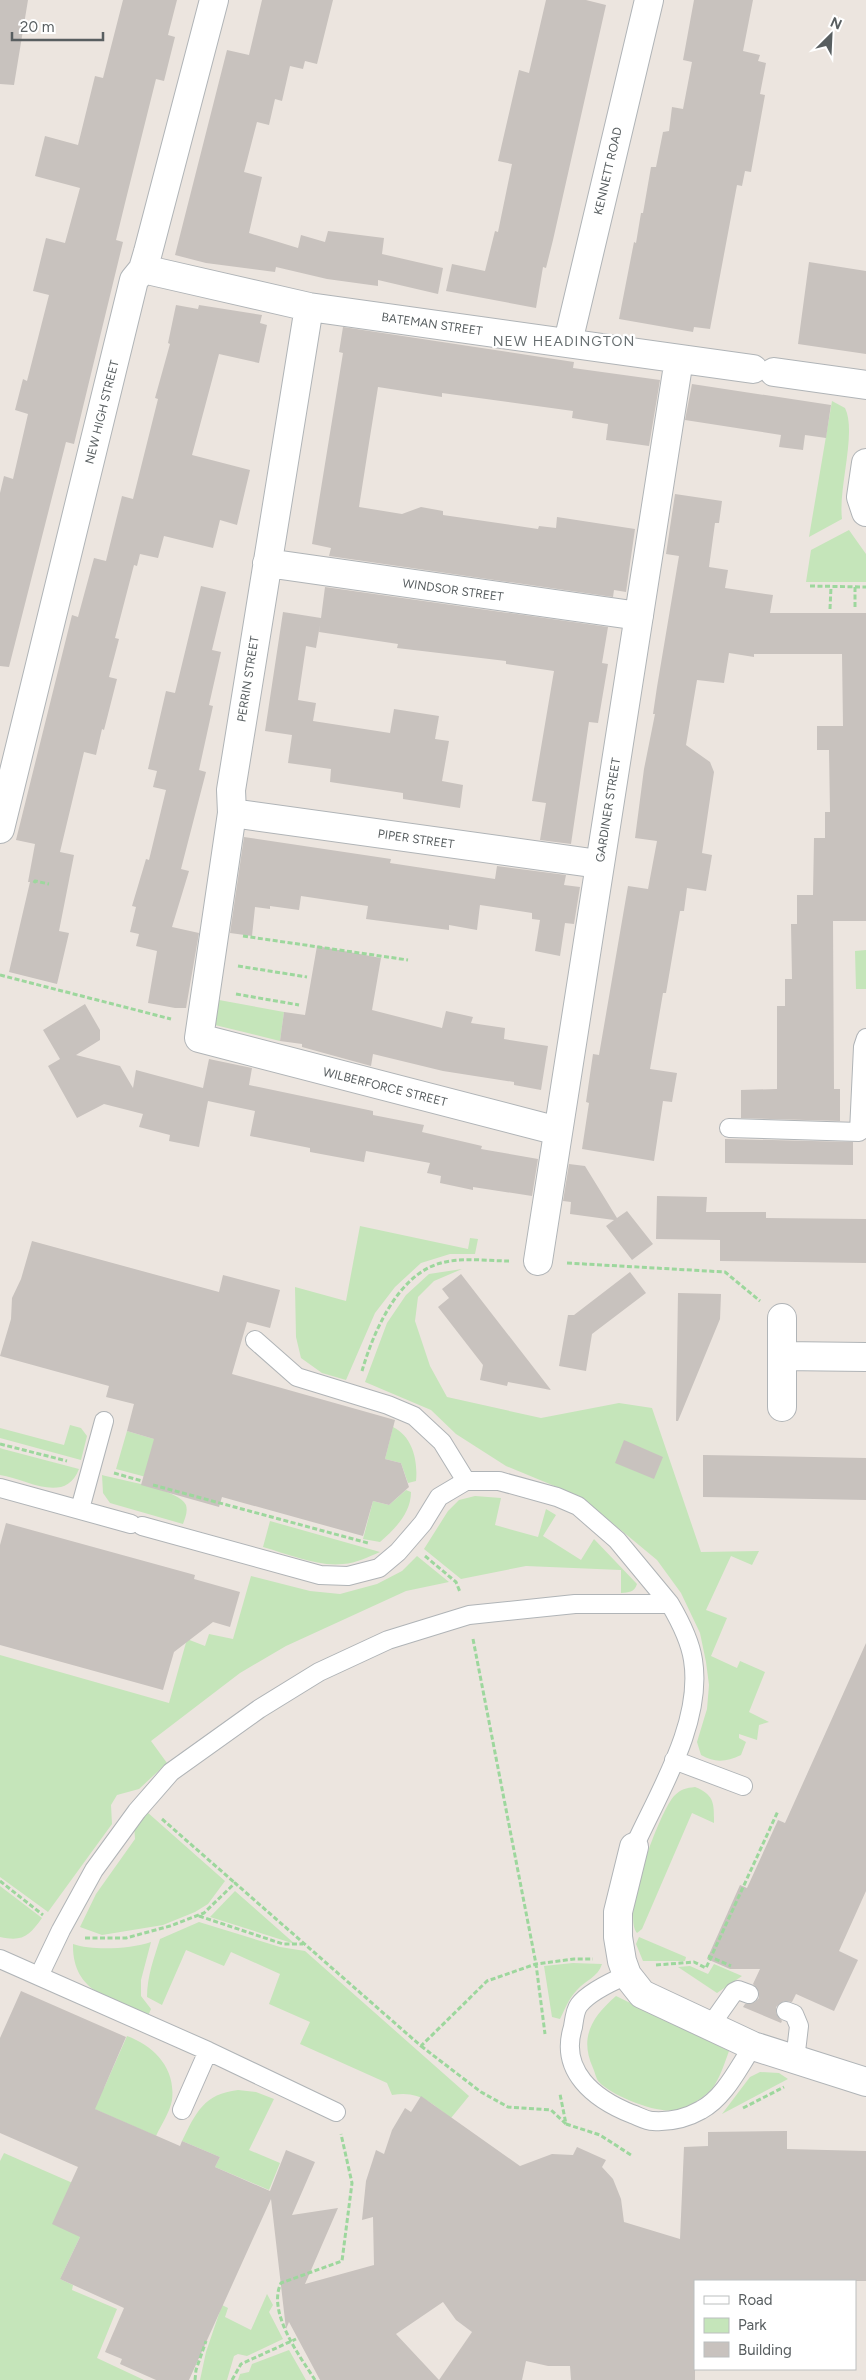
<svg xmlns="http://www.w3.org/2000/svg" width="866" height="2380" viewBox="0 0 866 2380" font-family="Figtree,sans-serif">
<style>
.green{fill:#c5e5ba}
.building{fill:#c8c2be}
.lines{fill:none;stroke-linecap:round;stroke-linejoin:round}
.lane-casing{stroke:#b0b4b7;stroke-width:20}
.street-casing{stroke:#b0b4b7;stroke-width:30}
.path{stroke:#9dd79d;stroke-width:3;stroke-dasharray:5 2.5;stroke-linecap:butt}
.lane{stroke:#fff;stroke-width:18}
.street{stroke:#fff;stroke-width:28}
.labels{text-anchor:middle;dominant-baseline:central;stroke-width:4.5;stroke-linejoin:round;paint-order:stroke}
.street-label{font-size:12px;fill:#585e60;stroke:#fff}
.neighbourhood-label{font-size:14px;letter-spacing:1px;fill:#697072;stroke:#fff}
</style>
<rect width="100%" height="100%" fill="#ece5df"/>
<path class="green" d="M832,401L845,408C857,432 838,488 842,519L809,537Z
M849,530L866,554V582H806L811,550Z
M866,950V989H856L855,951Z
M219,1000L284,1012L280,1041L215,1025Z
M360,1226L468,1249L470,1238L478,1239L475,1254H450L421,1263L395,1287L375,1313L346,1380L322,1373L301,1358L296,1337L295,1287L346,1301Z
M462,1269L434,1281L418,1297L415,1321L430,1366L447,1397L541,1418L619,1403L652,1408L701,1552L759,1551L752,1565L731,1556L706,1610L727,1618L711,1656L737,1668L740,1661L765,1672L749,1712L769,1722L759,1725L757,1740L739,1734V1738L746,1742L741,1755C726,1762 715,1763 701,1755L697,1742L707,1709L709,1685L706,1662L700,1633L681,1593L657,1560L581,1497L506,1466L456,1434L431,1410L365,1382L387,1323L406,1295L429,1274Z
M70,1425L81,1428L87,1436L81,1460L0,1438V1428L64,1445Z
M393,1427C413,1437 418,1461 416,1481L408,1483L401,1463L385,1459Z
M127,1431L154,1439L161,1481L116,1469Z
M0,1448L3,1449L79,1469C65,1505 27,1479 0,1475Z
M102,1475C119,1480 179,1489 186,1505C188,1512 185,1518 183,1524L110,1503L103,1493Z
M406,1490L411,1492C411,1513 395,1529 380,1542L363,1539L373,1501L389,1505Z
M475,1496L501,1498L495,1525L538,1537L546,1509L556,1515L543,1536L581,1560L594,1539L637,1584C634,1593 629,1592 621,1593V1570L526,1566L461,1579L424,1549L448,1511L459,1500Z
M270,1521L380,1552C368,1557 357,1563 343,1564C318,1567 288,1554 263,1547Z
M417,1556L449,1582L406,1591L286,1646L240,1673L151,1741L167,1763L139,1789L117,1795L111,1805L112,1824L48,1912L0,1877V1655L169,1703L187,1639L205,1646L209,1634L233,1639L251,1576L310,1591L340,1594L377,1584L402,1571Z
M695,1787C715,1795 714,1804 714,1823L692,1813L642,1929L637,1933C621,1915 659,1813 674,1796C681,1789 686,1788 695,1787Z
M147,1812L225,1881L208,1904L195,1912L163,1925L102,1935L80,1927L96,1894L135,1839L134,1824Z
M0,1886L42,1918C29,1936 23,1942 0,1937Z
M235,1891L295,1944L210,1917Z
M199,1922L280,1947L305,1951L469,2096L451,2118C431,2103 419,2090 392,2095L387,2083L300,2044L310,2022L269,2004L280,1974L231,1952L224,1966L186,1950L162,2005L147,1997C147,1976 154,1958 160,1939Z
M639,1937L686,1957L685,1961H643L636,1944Z
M151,1942L141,1980V1996L151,2009L148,2016C111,1998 72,1993 73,1944C93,1951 130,1949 151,1942Z
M573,1963L602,1964C598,1977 586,1980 577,1990C569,1998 565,2009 560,2019L552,2017L544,1966Z
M714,1964L742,1976L717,1993L678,1967L690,1966L708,1974Z
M616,1996L729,2051C725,2062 721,2075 714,2086C707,2096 688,2108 676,2110C657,2114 612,2096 599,2082C596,2079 595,2072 593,2068C579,2037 592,2017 616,1996Z
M127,2036C154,2046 176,2068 172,2100C170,2112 161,2125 156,2136L69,2098L87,2082L104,2088Z
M760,2072L779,2073L788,2079L722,2114L750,2077Z
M238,2090L256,2092L274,2099L249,2150L280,2163L269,2190L215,2167L220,2157L182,2141C196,2112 204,2094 238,2090Z
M4,2153L155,2219L80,2237L60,2279L73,2285L72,2290L117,2309L97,2358L144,2380H0V2161Z
M267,2294L273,2305L269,2312L283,2339L247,2356L238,2354L234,2356L227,2380H200L206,2352L222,2305L228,2308L225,2317L251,2330Z
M289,2350L306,2380H238L240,2374L249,2372L252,2364Z"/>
<path class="building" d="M0,0H28L14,85L0,84Z
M123,0H177L168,35L175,37L164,81L156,79L126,199L116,240L123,242L74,444L66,442L9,667L0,666V493L4,476L13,479L28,414L15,410L23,379L27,381L49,295L33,291L46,238L65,243L80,188L35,176L45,136L78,145L95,76L103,78Z
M262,0H333L317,64L305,61L303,69L290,66L282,101L275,99L269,125L257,122L244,172L262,177L249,233L298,248L301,235L325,242L328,231L384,238L382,254L443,268L438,294L378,280V286L327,279L276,267L275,272L206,263L175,255L227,50L249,55Z
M546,0H586L606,5L553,240L546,268L543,267L536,308L446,291L452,264L485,271L495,231L498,232L512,164L498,161L519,70L529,73Z
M694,0H753L743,51L760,55L758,61L766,63L760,94L765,95L751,172L745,171L742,186L737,185L710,329L694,327L693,332L619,319L634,242L636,243L641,213H643L651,167H656L663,132L669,131L672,107L683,109L692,62L683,60Z
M809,262L866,271V354L798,344Z
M176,305L198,309L199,305L262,315L260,323L267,325L259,363L219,354L192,455L250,470L237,525L220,520L213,548L164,536L158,558L140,554L137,566L134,565L115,638L119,639L109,677L117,679L104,730L102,729L96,755L84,752L60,852L74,855L59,931L69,933L57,984L9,972L30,882H28L35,844L16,840L72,615L78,617L94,558L106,561L122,496L133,499L158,399L155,398L170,344L168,343Z
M343,327L574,362L573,368L660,380L649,446L606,440L608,424L572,418L573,411L442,393V397L378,387L369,443L359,507L402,514L421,507L443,511V515L538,529L539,526L556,528L557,517L635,529L626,592L614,590L613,597L329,556L331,548L312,544L343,353L339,352Z
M692,384L831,405L826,438L805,435L803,450L779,447L781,435L685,420Z
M675,494L722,501L719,523H715L709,567L728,570L725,588L773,595L770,613H866V921H833L834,1089H840V1121L741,1118V1090L777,1089V1006H785V979H792L791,924H797V895H813L814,838H825V812H830L829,750H817V726H843L842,654H754V657L729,653L724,683L697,680L686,745L710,762L714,772L702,853L712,855L706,891L687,888L684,911H680L666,993H663L650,1069L677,1073L672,1102L663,1101L654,1161L582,1149L589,1103L586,1102L593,1054L599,1055L628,886L648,889L657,841L635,838L644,769L655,714H653L657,687L679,556L666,554Z
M201,586L226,592L212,650L221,652L209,705L213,706L199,770L206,772L181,869L189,871L172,927L199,933L186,1008H175L148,1003L157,951L136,946L139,934L130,932L136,907L132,906L146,859L149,860L166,790L153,787L157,771L148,769L166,691L175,693Z
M325,587L608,627L602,663L608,664L598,723L589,722L571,844L540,840L546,803L532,801L554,671L506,664V661L397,648L398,644L319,632L320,625L316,648L306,646L298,700L316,703L313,721L390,733L394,709L439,716L435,739L449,741L442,781L463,785L460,808L403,799V793L330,782L331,769L288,763L292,735L265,731L283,612L321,618Z
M244,837L391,859L390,863L495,879L497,866L566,875L564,885L580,887L574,924L565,923L560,956L535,951L540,920L532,919V913L480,905L477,930L449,925V930L366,919L368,906L301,896L299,910L270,906V909L255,907L252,936L230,933Z
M317,946L381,958L372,1010L442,1028L446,1011L473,1017L471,1023L505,1028L504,1039L548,1046L541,1090L514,1085V1082L443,1071L373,1054L371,1066L302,1047V1044L280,1041L284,1012L305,1015Z
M85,1004L100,1030V1040L76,1055L120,1066L133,1088L136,1070L203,1088L209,1059L252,1068L249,1085L373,1111V1115L424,1125L422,1132L482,1146L481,1149L538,1159L532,1196L473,1187V1190L440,1183L441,1176L427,1173L430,1163L366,1151L364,1162L310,1152V1148L250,1136L255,1111L208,1101L199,1147L169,1141L170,1135L139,1127L143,1114L104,1104L77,1118L48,1066L60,1059L43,1030Z
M725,1139L853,1142V1165L725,1163Z
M569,1164L585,1166L617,1218L627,1211L653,1244L632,1260L606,1226L614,1220L570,1214L571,1202L563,1201Z
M657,1196L707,1197L706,1212H766V1218L866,1219V1263L720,1261V1240L656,1239Z
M32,1241L219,1292L223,1275L280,1290L270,1328L247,1322L232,1374L395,1420L385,1459L401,1463L409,1487L389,1505L373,1501L363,1536L222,1497L219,1507L141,1485L154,1439L127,1431L134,1404L106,1397L109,1386L0,1356L11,1319L12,1298L21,1279Z
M630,1272L646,1293L592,1334L586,1371L559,1366L568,1315H574Z
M461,1274L485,1305L551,1390L508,1382L507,1386L480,1380L483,1365L438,1307L449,1298L442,1289Z
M678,1293L721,1294L720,1319L678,1421H676Z
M624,1440L663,1457L654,1479L615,1463Z
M703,1455L866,1458V1500L703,1497Z
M6,1523L195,1575L194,1579L240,1592L230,1627L213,1622L174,1652L163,1690L0,1645V1545Z
M866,1643V1891L839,1951L858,1960L834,2011L796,1994L792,2002L784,2001L776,2007V2013L782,2021L781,2023L743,2007L745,2004L755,2002L759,1998V1992L753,1984L760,1969H730L707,1959L740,1885L747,1888L778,1820L785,1823Z
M21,1991L126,2037L95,2109L180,2146L182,2141L220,2157L215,2167L270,2191L286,2150L315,2162L292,2215L338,2208L305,2284L374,2265L373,2217L362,2220L366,2181L376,2150L384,2154L392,2130L405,2108L411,2112L421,2096L520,2166L552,2154L573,2155L577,2147L606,2160L602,2167L613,2179L621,2199L624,2222L680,2239L684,2147L708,2146V2132L787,2131V2149L866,2151V2281H695V2380H571L570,2366H548L526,2361L522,2380H439L472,2332L456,2320L443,2302L396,2334L439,2380H320L289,2322L286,2329L271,2199L189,2380H156L120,2364L122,2359L105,2352L124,2308L60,2279L80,2237L52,2224L78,2167L0,2133V2038Z"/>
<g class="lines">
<g class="lane-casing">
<path id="lane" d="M729,1128L859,1132L863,1047L866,1038
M255,1340L297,1377L388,1405L414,1416L442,1442L466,1481
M0,1488L131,1524
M80,1509L104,1421
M142,1526L320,1575L348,1576L379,1568L398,1552L423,1523L439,1497L466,1481H499L557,1497L578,1506L617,1540L670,1604
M674,1760L743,1786
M0,1959L208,2051L336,2112
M627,1975C613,1981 589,1992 579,2005C575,2010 574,2020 573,2027C559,2071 594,2099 632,2114C638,2116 646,2121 653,2121C669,2122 687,2118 701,2110C725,2097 738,2068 753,2046
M39,1976L61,1930L94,1870L137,1811L171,1772L259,1709L319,1672L388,1640L469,1615L575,1604H670C680,1621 690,1640 693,1660C703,1722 659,1792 634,1847
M786,2011L794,2014L799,2026L795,2060
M710,2026L734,1992L738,1990L749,1994
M182,2110L208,2051"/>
</g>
<g class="street-casing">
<path id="street" d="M143,269L309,307L753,369
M309,307L231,790L232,813L199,1038L558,1131
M568,342L649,0
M774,372L866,385
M866,463L861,497L866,512
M267,563L639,616
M232,813L599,864
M0,829L134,280L143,269L148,252L214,0
M538,1261L679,359
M782,1318V1356L866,1357
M782,1407V1356
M634,1847L618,1912V1937L622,1961L627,1975L642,1994L753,2046L866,2082"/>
</g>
<path class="path" d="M810,586L866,587
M855,607V587
M830,609L831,587
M34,883L35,881L49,884
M243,936L408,960
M238,966L307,977
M0,975L171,1019
M236,994L299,1005
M567,1263L725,1272L760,1301
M362,1371C373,1333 398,1274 441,1263C463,1257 488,1261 510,1261
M0,1444L67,1461
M114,1473L142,1481
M153,1485L368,1543
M425,1556L456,1582L460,1592
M473,1639L536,1964L545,2034
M162,1819L235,1883
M0,1881L43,1915
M199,1916L283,1944H303
M85,1938H126L170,1926L204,1913L235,1883L421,2046L487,1981L536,1964L574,1959H593
M708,1956L731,1966
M656,1965L694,1962L706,1968L778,1811
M421,2046L481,2092L508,2107L551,2110L566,2124L560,2094
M743,2108L784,2087
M566,2124L600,2135L631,2155
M195,2380L196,2370L206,2341
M232,2380L241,2364L296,2339
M315,2380C299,2355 267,2312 281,2283L342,2261L352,2183L341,2134"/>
<use href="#lane" class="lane"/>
<use href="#street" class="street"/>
</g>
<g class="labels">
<g class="street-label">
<text transform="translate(608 171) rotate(-77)">KENNETT ROAD</text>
<text transform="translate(432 324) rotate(8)">BATEMAN STREET</text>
<text transform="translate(102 412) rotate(-76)">NEW HIGH STREET</text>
<text transform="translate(453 590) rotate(8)">WINDSOR STREET</text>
<text transform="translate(248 679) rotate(-81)">PERRIN STREET</text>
<text transform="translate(608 810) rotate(-81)">GARDINER STREET</text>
<text transform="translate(416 839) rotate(8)">PIPER STREET</text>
<text transform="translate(385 1087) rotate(14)">WILBERFORCE STREET</text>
</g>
<g class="neighbourhood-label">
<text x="564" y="341">NEW HEADINGTON</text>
</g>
</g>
<rect x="694" y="2280" width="162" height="90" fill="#ffffff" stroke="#bcbfbf"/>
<rect x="704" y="2296" width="25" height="8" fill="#ffffff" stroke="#bcbfbf"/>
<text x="738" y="2305" font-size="15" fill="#585e60">Road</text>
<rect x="704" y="2318" width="25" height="15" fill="#c5e5ba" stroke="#bcbfbf"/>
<text x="738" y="2330" font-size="15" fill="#585e60">Park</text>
<rect x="704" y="2342" width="25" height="15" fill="#c8c2be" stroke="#bcbfbf"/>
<text x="738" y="2355" font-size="15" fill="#585e60">Building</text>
<g transform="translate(831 35) rotate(24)" stroke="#ffffff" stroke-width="4" paint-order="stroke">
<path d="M0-4L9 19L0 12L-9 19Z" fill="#585e60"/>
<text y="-8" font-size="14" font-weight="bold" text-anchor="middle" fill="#585e60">N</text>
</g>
<path d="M12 32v8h91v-8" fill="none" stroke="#585e60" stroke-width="2.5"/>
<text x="20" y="32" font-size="15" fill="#585e60" stroke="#ffffff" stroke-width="4" paint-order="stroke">20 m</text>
</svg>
